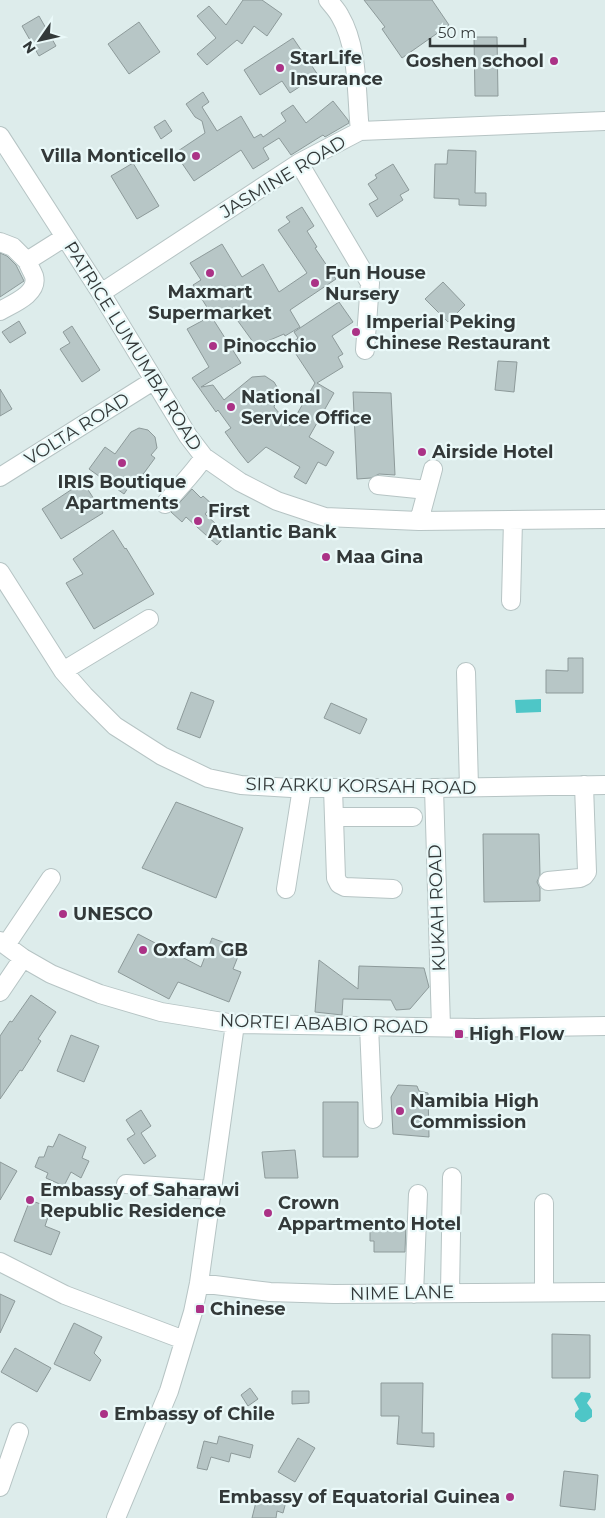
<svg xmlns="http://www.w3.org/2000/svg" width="605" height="1518" viewBox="0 0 605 1518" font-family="Montserrat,sans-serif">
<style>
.water{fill:#4ec6c7}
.building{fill:#b7c6c6;stroke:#8d9a9a}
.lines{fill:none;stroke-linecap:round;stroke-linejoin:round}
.minor-casing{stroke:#b6c4c4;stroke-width:20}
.minor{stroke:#fff;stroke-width:18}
.poi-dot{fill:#ab3286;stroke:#eaf9f9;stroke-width:2}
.labels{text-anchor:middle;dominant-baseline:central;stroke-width:4.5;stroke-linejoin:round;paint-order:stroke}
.poi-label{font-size:18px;font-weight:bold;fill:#333939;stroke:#eaf9f9;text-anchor:start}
.street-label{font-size:18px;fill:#333939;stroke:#eaf9f9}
</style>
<rect width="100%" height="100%" fill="#ddeceb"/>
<path class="water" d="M541,699V712L516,713L515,700Z
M581,1392L590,1393L591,1397L587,1403L592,1410V1417L585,1422H581L575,1417V1413L579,1409L574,1399Z"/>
<path class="building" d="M243,0H262L282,14L267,36L254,26L242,44L237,40L207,65L197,54L216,38L197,16L209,6L226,25Z
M364,0H432L449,25L402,58L382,29L385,27Z
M39,16L56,46L39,56L22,26Z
M139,22L160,52L129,74L108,44Z
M474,37H497L498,96H475Z
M293,38L318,75L290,93L282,81L260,95L244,70Z
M203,92L209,102L202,107L217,131L241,116L254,138L261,134L263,137L286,121L281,113L293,105L306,123L333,101L348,120L349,123L325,137L323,135L291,155L279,138L263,148L269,159L253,169L241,150L194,181L175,153L205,133L202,121L195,117L186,104Z
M165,120L172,131L161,139L154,127Z
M448,150L476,151L475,193H486V206L459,205V199L434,198L435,164H447Z
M133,163L159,206L137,219L111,176Z
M393,164L409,190L400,195L403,200L377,217L369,204L378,199L368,184L377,178L375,175Z
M302,207L314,226L307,231L317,247L315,248L336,279L290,310L300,327L285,336L284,334L256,346L235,317L210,312L193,285L201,280L190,263L222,244L242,277L263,264L279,292L307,273L278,230L290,222L286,217Z
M0,253L7,256L16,265L24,281L0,297Z
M443,282L465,305L448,322L425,299Z
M339,302L353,322L332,336L343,354L338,357L343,367L317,383L334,393L309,437L334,452L326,466L318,462L306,484L294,477L300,467L266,447L248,463L240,453L225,432L231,428L218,410L216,412L192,378L209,367L187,329L211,316L241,363L201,387L213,385L224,400L252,377L265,376L274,382L277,387V398L274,407L290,426L315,383L290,345L298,338L294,332Z
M19,321L26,333L10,343L2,332Z
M72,326L100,370L82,382L60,349L70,343L63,332Z
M498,361L517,362L514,392L495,390Z
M0,389L12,409L0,416Z
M353,392L391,393L395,475L379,474L371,478L357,479Z
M139,428L148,430L155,437L157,448L151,455L155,458L133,488L130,485L124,494L89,469L105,447L115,454L131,432Z
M83,482L103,513L61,539L42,509Z
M192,489L201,498L203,496L213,505L205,514L227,534L217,545L186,517L182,522L171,512Z
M113,530L125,549L126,548L154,594L94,629L66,583L83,574L73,559Z
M568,658H583V693H546V670L568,671Z
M191,692L214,701L200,738L177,729Z
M331,703L367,719L360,734L324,718Z
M176,802L243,828L216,898L142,868Z
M483,834H539L540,875L537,882L540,888V901L484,902Z
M138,934L201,967L212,938L241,949L233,969L241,972L229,1002L178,982L169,999L118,972Z
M319,960L358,989L359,966L424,968L429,987L410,1009L396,1010L391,1000L343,999L342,1015L315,1012Z
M31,995L56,1012L38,1039L41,1041L22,1071L20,1070L0,1099V1036L10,1021L12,1022Z
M71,1035L99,1046L84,1082L57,1071Z
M398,1085L417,1086L419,1091L428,1093L429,1137L393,1134L391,1097Z
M323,1102H358V1157H323Z
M141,1110L151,1126L141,1133L156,1156L144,1164L127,1139L135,1134L126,1120Z
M59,1134L86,1147L82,1158L89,1161L81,1178L71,1172L64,1186L46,1178L48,1173L35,1167L39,1157H44L48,1146L53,1147Z
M295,1150L298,1178H265L262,1152Z
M0,1162L17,1171L0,1200Z
M30,1200L51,1208L45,1226L60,1232L51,1255L14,1241Z
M370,1221H406L405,1252H374V1241H370Z
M0,1294L15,1301L0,1333Z
M74,1323L102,1337L94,1353L101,1360L90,1381L54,1364Z
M552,1334L590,1335V1378H552Z
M15,1348L51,1368L37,1392L1,1372Z
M381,1383H423L422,1433H434V1447L397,1444L399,1416H381Z
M250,1388L258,1399L248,1406L241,1395Z
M292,1391H309V1403L292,1404Z
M219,1436L253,1445L250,1458L231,1453L229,1462L211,1457L207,1470L197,1468L204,1441L217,1444Z
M298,1438L315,1448L295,1482L278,1472Z
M564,1471L598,1475L595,1510L560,1506Z
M267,1493L287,1498L283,1513L277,1511L276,1518H252L257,1498L265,1500Z"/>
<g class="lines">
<g class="minor-casing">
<path id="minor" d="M328,0C332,5 337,10 340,16C359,48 356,95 360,131
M0,136L101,293L188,436L204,457L240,482L277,501L325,517L419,521L605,519
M299,163L370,283L365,350
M0,242L13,247L27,261L65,237
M101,293L299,163L360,131L605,121
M0,311C12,304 39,294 34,276C32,271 29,266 27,261
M0,477L153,381
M378,485L427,490
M165,504C178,488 193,474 204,457
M419,521L433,469
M0,572L63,671L84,695L115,726L162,756L208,778L241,785L291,788H434L605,785
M511,601L513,520
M63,671L149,619
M466,672L469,787
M333,788L336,878L339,884L345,887L393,889
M434,788L441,1027
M334,817H413
M548,881L580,878L584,876L587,872L584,785
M286,889L302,788
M0,941L23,958L51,974L100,994L161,1012L235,1024L476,1028L605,1026
M6,945L51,878
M0,992L23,958
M369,1026L373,1119
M126,1184L212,1190
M0,1262L65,1295L184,1340
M199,1283L270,1292L334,1294L605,1292
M450,1292L452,1177
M544,1292V1203
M414,1294L418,1194
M0,1487L19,1432
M116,1518L169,1391L193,1312L199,1283L235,1024"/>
</g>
<use href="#minor" class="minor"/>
</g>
<g class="poi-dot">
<circle cx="554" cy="61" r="5"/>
<circle cx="280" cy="68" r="5"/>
<circle cx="196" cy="156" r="5"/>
<circle cx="210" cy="273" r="5"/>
<circle cx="315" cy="283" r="5"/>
<circle cx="356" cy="332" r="5"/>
<circle cx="213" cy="346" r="5"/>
<circle cx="231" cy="407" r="5"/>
<circle cx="422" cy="452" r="5"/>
<circle cx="122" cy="463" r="5"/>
<circle cx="198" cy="521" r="5"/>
<circle cx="326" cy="557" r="5"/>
<circle cx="63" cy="914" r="5"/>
<circle cx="143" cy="950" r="5"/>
<rect x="454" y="1029" width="10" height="10" rx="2.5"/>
<circle cx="400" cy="1111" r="5"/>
<circle cx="30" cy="1200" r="5"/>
<circle cx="268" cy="1213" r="5"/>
<rect x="195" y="1304" width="10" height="10" rx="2.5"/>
<circle cx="104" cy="1414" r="5"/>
<circle cx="510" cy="1497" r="5"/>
</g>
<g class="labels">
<g class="poi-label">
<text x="290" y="58">StarLife<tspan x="290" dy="21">Insurance</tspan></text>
<text x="544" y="61" text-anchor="end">Goshen school</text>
<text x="186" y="156" text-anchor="end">Villa Monticello</text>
<text x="325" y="273">Fun House<tspan x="325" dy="21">Nursery</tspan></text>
<text x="210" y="292" text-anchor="middle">Maxmart<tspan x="210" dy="21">Supermarket</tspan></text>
<text x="366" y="322">Imperial Peking<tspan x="366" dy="21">Chinese Restaurant</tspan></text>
<text x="223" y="346">Pinocchio</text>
<text x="241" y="397">National<tspan x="241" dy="21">Service Office</tspan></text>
<text x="432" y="452">Airside Hotel</text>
<text x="122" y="482" text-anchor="middle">IRIS Boutique<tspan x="122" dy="21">Apartments</tspan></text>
<text x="208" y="511">First<tspan x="208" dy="21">Atlantic Bank</tspan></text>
<text x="336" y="557">Maa Gina</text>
<text x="73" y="914">UNESCO</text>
<text x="153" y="950">Oxfam GB</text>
<text x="469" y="1034">High Flow</text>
<text x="410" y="1101">Namibia High<tspan x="410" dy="21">Commission</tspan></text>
<text x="40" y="1190">Embassy of Saharawi<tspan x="40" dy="21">Republic Residence</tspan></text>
<text x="278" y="1203">Crown<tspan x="278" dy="21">Appartmento Hotel</tspan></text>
<text x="210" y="1309">Chinese</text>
<text x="114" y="1414">Embassy of Chile</text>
<text x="500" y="1497" text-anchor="end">Embassy of Equatorial Guinea</text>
</g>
<g class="street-label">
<text transform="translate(283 177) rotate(-31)">JASMINE ROAD</text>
<text transform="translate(133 346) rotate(58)">PATRICE LUMUMBA ROAD</text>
<text transform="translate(77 429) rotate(-32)">VOLTA ROAD</text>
<text transform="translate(361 786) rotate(1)">SIR ARKU KORSAH ROAD</text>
<text transform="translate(437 908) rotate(-92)">KUKAH ROAD</text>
<text transform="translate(324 1024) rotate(2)">NORTEI ABABIO ROAD</text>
<text transform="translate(402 1293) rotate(-1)">NIME LANE</text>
</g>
</g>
<g transform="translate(40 40) rotate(236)" stroke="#eaf9f9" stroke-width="4" paint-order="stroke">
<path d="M0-4L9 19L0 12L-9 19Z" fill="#333939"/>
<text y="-8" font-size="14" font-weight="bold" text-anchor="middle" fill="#333939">N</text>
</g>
<path d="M430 38v8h95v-8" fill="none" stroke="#333939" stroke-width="2.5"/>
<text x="438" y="38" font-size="15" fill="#333939" stroke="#eaf9f9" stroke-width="4" paint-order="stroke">50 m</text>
</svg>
